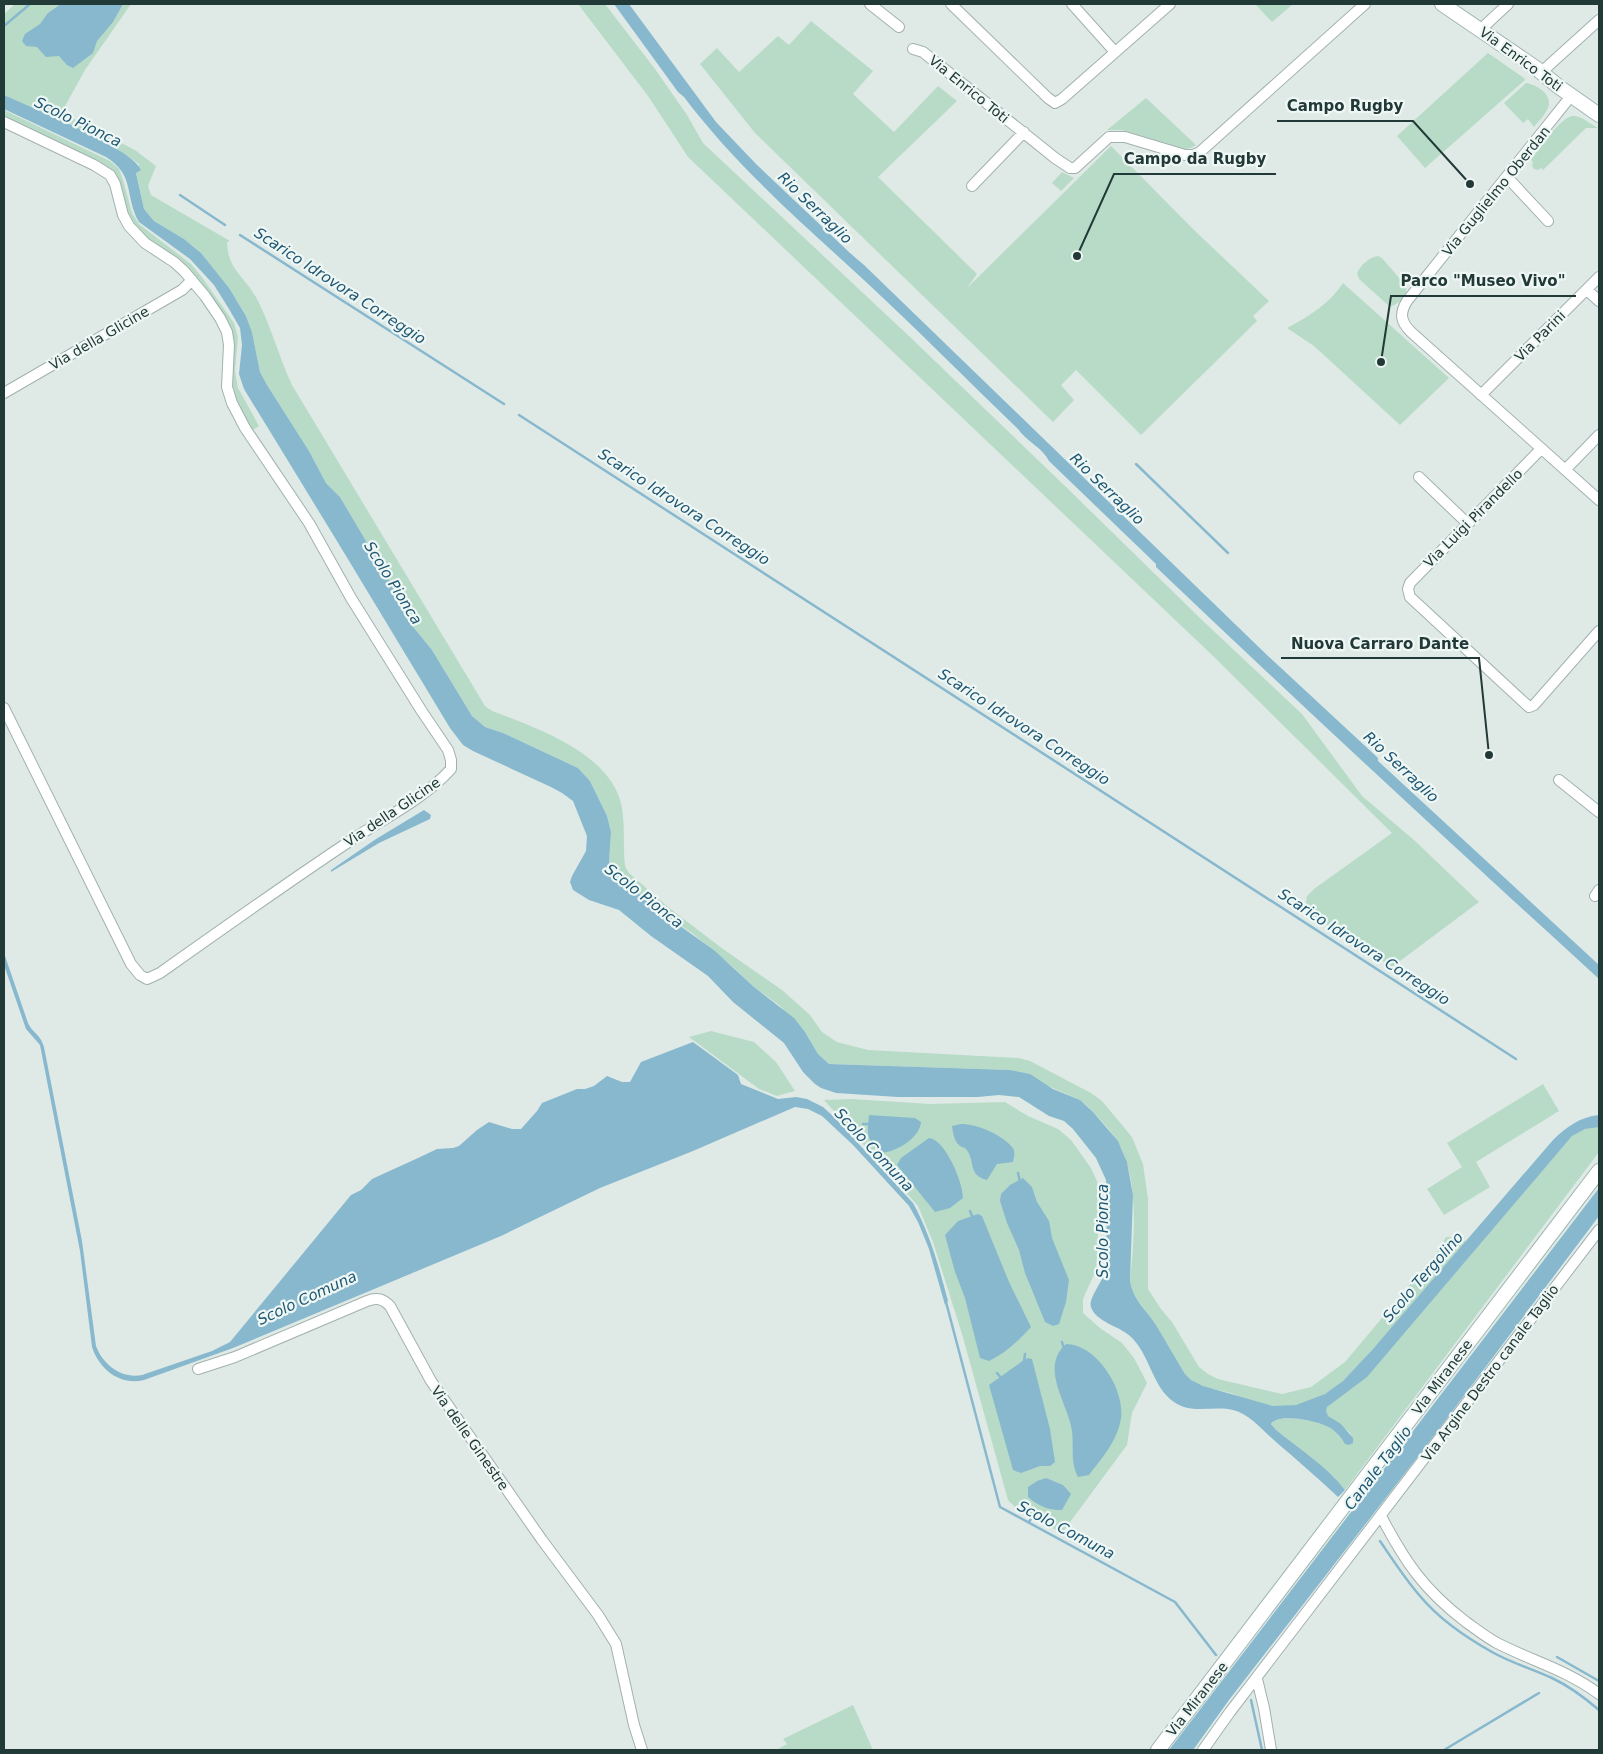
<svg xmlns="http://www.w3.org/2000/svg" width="1603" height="1754" viewBox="0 0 1603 1754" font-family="'DejaVu Sans',sans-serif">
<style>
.green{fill:#b8dbc7}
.water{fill:#88b8ce}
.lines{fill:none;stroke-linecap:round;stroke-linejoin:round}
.stream{stroke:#88b8ce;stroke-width:2.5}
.street-casing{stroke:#a2b1af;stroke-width:12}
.secondary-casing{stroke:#9fb5b1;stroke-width:16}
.street{stroke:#fff;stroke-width:10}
.secondary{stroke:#fff;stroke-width:14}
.labels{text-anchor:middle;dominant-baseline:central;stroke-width:4.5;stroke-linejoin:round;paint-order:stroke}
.street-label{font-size:14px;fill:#213937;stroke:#eff7f4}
.water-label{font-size:15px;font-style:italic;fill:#1d5673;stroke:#eff7f4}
.leader{fill:none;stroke:#213937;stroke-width:2}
.callout-dot{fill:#213937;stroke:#eff7f4;stroke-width:2}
.callout-label{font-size:15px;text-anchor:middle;font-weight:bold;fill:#213937;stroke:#eff7f4;stroke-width:4.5;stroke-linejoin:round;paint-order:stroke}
</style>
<rect width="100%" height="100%" fill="#dfeae7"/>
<path class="green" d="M15,4H131L85,70L64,108L60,112L135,150L156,166L148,186L151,195L230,241L227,242C228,271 245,276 257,299C271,326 279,357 292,385L485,706L492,711C537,728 613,754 622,808C625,827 623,847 625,866L629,873L668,907L723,949L782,990L810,1015L822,1032L837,1042L868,1050L1019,1058L1030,1061L1091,1093L1102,1101L1132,1137L1143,1164L1148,1199V1289L1161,1309L1172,1322L1199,1367L1208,1374L1218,1379L1282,1394L1311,1387L1345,1362L1435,1255L1446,1237L1462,1238L1466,1242C1437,1276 1408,1310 1378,1343C1364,1358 1351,1376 1333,1389C1322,1396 1309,1403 1295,1405C1273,1410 1253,1402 1233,1394C1216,1388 1196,1389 1185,1374C1175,1358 1166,1341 1156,1325C1146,1309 1134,1302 1130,1281C1134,1240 1140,1179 1118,1142C1110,1129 1097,1116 1086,1105L1080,1100L1046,1085L1010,1070L829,1064L818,1054L805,1032L779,1005L754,987L733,967L692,933L665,915L631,887L620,880L613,873L609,862L611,832L607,816L590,781L578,768L503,733L485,727L472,716L432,650L406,618L395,590L340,497L326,483L309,451L267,385L260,372L252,332L246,316L237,301L201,253L184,239L154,221L144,209L136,172L139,164L118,150L4,95V14Z
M578,4H605L655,69L687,115L703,143L910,337L1065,486L1203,621L1302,714L1362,796L1414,840L1479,902L1392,967L1305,910L1307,896L1314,889L1392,833L1212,655L688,157L648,96Z
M1255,4H1293L1272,22Z
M811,21L873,71L853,94L894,132L938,86L957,101L878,177L977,274L967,288L1111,146L1194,230L1269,301L1253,316L1257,321L1141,435L1076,370L1061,385L1074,400L1053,422L755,133L700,64L717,48L739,72L778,36L789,45Z
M1488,53L1524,78L1525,80L1425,168L1397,136Z
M1526,83C1537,85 1555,95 1547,110C1544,116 1538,122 1534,127L1528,119L1523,123L1504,103Z
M1146,98L1196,145L1191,148L1185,149L1122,130H1107Z
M4,110L110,161L119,169L123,180L132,213L139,224L191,264L201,276L234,323L238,337L235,371L238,388L259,426L250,432L231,391V341L192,274L134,229L126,213L118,183L4,117Z
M1571,116C1581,115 1589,123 1598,128H1586L1543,170L1541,168L1538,170L1534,169L1532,166L1533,162L1531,160C1541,147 1556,123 1571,116Z
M1062,172L1074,178L1061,191L1052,183Z
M1378,256L1382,258L1406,286C1408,295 1398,306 1389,306L1359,279L1357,273C1361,265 1369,257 1378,256Z
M1343,283L1449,378L1400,425L1314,346L1287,328C1308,317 1330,303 1343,283Z
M711,1031L754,1042L776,1062L795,1091L777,1096L759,1089L689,1037Z
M1543,1084L1559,1111L1476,1162L1490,1187L1444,1215L1427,1189L1462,1167L1447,1143Z
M851,1099L930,1104L1005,1102L1028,1116L1058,1129L1071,1140L1091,1168L1097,1181L1098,1240L1096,1270L1083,1299V1313L1100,1328L1122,1343L1134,1358L1147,1383L1132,1413L1127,1445L1062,1533L1019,1511L1008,1500L962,1334L933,1242L918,1206L824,1100Z
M1592,1127H1599V1152L1345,1490L1334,1477L1276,1430L1271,1424C1279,1412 1319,1421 1331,1428C1335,1431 1339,1435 1342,1439L1351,1434C1344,1426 1332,1421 1327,1415C1325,1412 1326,1411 1327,1407L1572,1136L1579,1131Z
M853,1705L873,1750H776L787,1744L783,1739Z"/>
<path class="water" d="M61,4H123L113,22L97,41L93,53L73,68L67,65L59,56L46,57L37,47L26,46L22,41L25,34L40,24L48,13Z
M614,4H629L716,122L757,165L850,253L864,265L1268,656L1378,758V761L1599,965V979C1450,843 1302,706 1156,567V564L1049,461C1043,448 1026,441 1018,429C967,380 917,329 865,281C802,223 736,166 684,97L678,92Z
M4,95C29,107 133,148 141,170L136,173L144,209L154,221L184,239L201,253L229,288L246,316L252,332L260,372L267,385L309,451L326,483L340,497L395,590L406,618L432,650L472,716L485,727L503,733L578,768L590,781L607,816L611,832L609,862L613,873L620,880L631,887L665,915L715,951L754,987L794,1018L805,1032L818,1054L829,1064L1010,1070L1030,1074L1053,1089L1080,1100L1093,1112L1118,1141L1127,1162L1133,1195L1130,1281C1134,1302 1146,1309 1156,1325C1166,1341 1175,1358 1185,1374L1191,1380L1203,1386L1273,1406L1296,1405L1325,1394L1343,1381L1372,1350L1553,1140C1566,1127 1580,1117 1599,1115V1127L1585,1129L1572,1136L1367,1377L1327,1407L1326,1411L1328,1416L1341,1424L1353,1438V1443L1349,1445L1345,1444C1342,1438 1337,1433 1332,1429C1321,1421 1278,1412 1271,1424L1276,1430C1299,1449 1327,1466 1345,1490L1338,1497C1318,1478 1297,1460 1276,1442C1263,1431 1250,1414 1233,1410C1213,1405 1192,1415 1174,1402C1152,1387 1150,1354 1130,1336C1119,1326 1096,1322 1091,1307C1088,1298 1104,1280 1106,1269L1107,1197L1106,1180L1096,1158L1073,1129L1064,1121L1049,1116L1019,1097L999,1095L978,1097H898L836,1093L821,1088L815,1084L803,1072L784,1043L733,1002L708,976L651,936L619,910L589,900L573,890L570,882L572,876L586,851L587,836L573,801L562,793L551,787L473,751L463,745L450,728L340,546L244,389L239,374L242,345L240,328L229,309L214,285L190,259L139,222C124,196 136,176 106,157L4,109Z
M424,810L431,815L430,819L379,843L331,872V870L376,839Z
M4,953L28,1023C33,1034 40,1033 44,1047L82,1241L96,1346C103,1365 122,1379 142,1375L212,1351L230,1342L351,1195L361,1190L372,1179L418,1158L437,1149L453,1148L459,1146L477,1130L489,1122L512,1129H521L537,1111L542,1103L577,1089H585L594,1086L607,1076L622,1082H630L641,1062L693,1042L738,1075L741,1084L778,1099L796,1097L807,1099L823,1107L834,1117L913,1203C930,1234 939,1267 948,1301L945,1305L929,1249L918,1222L909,1206L853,1145L822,1116L808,1109L795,1107L693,1151L600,1188L501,1236L233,1348L144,1380C120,1386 99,1369 92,1347L80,1251L40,1045L26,1029L4,965Z
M869,1115L915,1118L921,1122C920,1138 896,1152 881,1153C866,1138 867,1136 869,1115Z
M961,1124C977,1124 1001,1134 1012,1147C1016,1151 1014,1157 1013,1162L997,1164L987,1180C967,1175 976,1161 966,1149C964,1147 960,1147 959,1145C954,1141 953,1132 952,1126Z
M929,1138C946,1140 963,1183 963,1198L950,1208L935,1212L897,1165L901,1158Z
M1023,1178L1032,1187L1037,1202L1049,1221L1052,1238L1069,1280L1066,1302L1059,1324L1053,1326L1045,1322L1025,1273L1019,1250L1007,1223L1000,1201L1001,1194L1010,1185Z
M1599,1188V1216L1433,1437L1229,1700L1196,1746L1193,1750H1169Z
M978,1214L982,1216L1009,1282L1031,1327C1018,1341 1006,1353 989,1361L980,1358L965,1298L955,1272L945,1235L958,1221Z
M1066,1344C1097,1344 1125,1390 1121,1418C1118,1440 1102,1458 1089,1475L1078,1477C1070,1462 1074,1447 1072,1431C1068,1403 1039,1368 1066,1344Z
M1028,1358L1032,1359L1050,1429L1055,1462L1050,1466H1040L1021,1473L1013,1470L989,1385L1024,1360Z
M1046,1478L1063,1485L1071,1494L1062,1510C1049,1511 1037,1505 1028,1497V1487L1037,1481Z"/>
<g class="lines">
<path class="stream" d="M4,26L30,4
M180,195L225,225
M240,235L504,404
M519,415L1516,1059
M1136,464L1228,553
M863,1124H871
M1018,1173L1020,1182
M970,1211L973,1218
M946,1302L1000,1507L1175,1602L1216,1655
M1062,1342L1064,1349
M1024,1362L1025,1354
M997,1373L1002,1379
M1029,1522L1032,1517
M1380,1541C1393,1560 1405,1579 1420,1596C1439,1619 1467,1638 1492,1652C1511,1663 1533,1669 1552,1678C1569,1686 1585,1698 1599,1710
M1557,1657L1599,1681
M1251,1700L1262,1750
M1444,1750L1539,1693"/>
<g class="street-casing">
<path id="street" d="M870,4L899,27
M951,4L1048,98L1055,103L1062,99L1170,4
M1072,4L1115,52
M1480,30L1508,4
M913,49L923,52L1055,158L1070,168H1075L1109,137H1125L1185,155H1193L1200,152L1365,4
M1542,73L1547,67L1599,20
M1571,96L1407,301C1399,314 1401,322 1411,332L1599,500
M4,122L94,165L110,175L115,184L123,215L129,226L145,243L174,262L184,271L205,296L220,318L227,332L229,345L227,387L232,403L245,428L309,523L351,598L421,710L448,750L451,760V769C423,800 382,819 347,843C284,885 222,929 160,973L147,979L140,975L131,964L4,708
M1507,177L1548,221
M972,186L1024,132
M1587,290L1599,301
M4,393L182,290L192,280
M1481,395L1599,277
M1541,449L1410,583L1408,589L1410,597L1529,707L1534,705L1599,631
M1565,470L1599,435
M1419,477L1468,524
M1559,780L1599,812
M1595,896L1599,890
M198,1369L235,1357L367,1301C377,1297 383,1299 390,1306L431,1381L542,1540L598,1615L616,1644L634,1725L642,1750
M1381,1516C1405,1562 1424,1590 1466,1622C1476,1629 1486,1637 1497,1643C1532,1661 1567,1670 1599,1694
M1257,1679L1264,1708L1271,1750
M1203,1750L1230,1712L1599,1230"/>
</g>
<g class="secondary-casing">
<path id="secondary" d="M1442,4L1536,68L1559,87L1599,115
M1158,1750L1599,1171"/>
</g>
<use href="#street" class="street"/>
<use href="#secondary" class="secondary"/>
</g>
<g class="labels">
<g class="street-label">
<text transform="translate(1521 59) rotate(36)">Via Enrico Toti</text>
<text transform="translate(969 89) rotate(39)">Via Enrico Toti</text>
<text transform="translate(1496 191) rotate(-51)">Via Guglielmo Oberdan</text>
<text transform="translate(1540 336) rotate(-45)">Via Parini</text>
<text transform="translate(99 338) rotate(-30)">Via della Glicine</text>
<text transform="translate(1473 518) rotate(-45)">Via Luigi Pirandello</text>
<text transform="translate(392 812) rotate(-34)">Via della Glicine</text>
<text transform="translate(1490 1373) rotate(-53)">Via Argine Destro canale Taglio</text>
<text transform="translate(1442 1377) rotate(-53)">Via Miranese</text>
<text transform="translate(470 1438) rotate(55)">Via delle Ginestre</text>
<text transform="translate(1197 1699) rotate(-52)">Via Miranese</text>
</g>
<g class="water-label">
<text transform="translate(78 122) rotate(26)">Scolo Pionca</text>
<text transform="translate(815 208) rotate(44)">Rio Serraglio</text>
<text transform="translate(340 286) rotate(33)">Scarico Idrovora Correggio</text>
<text transform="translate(1107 489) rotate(44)">Rio Serraglio</text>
<text transform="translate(684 507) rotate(33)">Scarico Idrovora Correggio</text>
<text transform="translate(393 583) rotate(58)">Scolo Pionca</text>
<text transform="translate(1024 727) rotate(33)">Scarico Idrovora Correggio</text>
<text transform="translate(1401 767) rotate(43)">Rio Serraglio</text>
<text transform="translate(644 896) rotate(38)">Scolo Pionca</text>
<text transform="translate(1364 947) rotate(33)">Scarico Idrovora Correggio</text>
<text transform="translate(874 1150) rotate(47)">Scolo Comuna</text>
<text transform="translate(1103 1231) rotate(-90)">Scolo Pionca</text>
<text transform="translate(1423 1277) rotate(-49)">Scolo Tergolino</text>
<text transform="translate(307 1298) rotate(-25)">Scolo Comuna</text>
<text transform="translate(1378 1468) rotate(-53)">Canale Taglio</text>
<text transform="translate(1066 1530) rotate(28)">Scolo Comuna</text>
</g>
</g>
<path class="leader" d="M1470 184L1413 121H1277M1077 256L1114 174H1276M1381 362L1391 296H1576M1489 755L1479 658H1281"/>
<g class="callout-dot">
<circle cx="1470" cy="184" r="5"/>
<circle cx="1077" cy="256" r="5"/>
<circle cx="1381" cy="362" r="5"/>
<circle cx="1489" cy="755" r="5"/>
</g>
<g class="callout-label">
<text x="1345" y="111">Campo Rugby</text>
<text x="1195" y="164">Campo da Rugby</text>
<text x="1483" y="286">Parco "Museo Vivo"</text>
<text x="1380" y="649">Nuova Carraro Dante</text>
</g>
<rect width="1603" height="1754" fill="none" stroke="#213937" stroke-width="10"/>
</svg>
